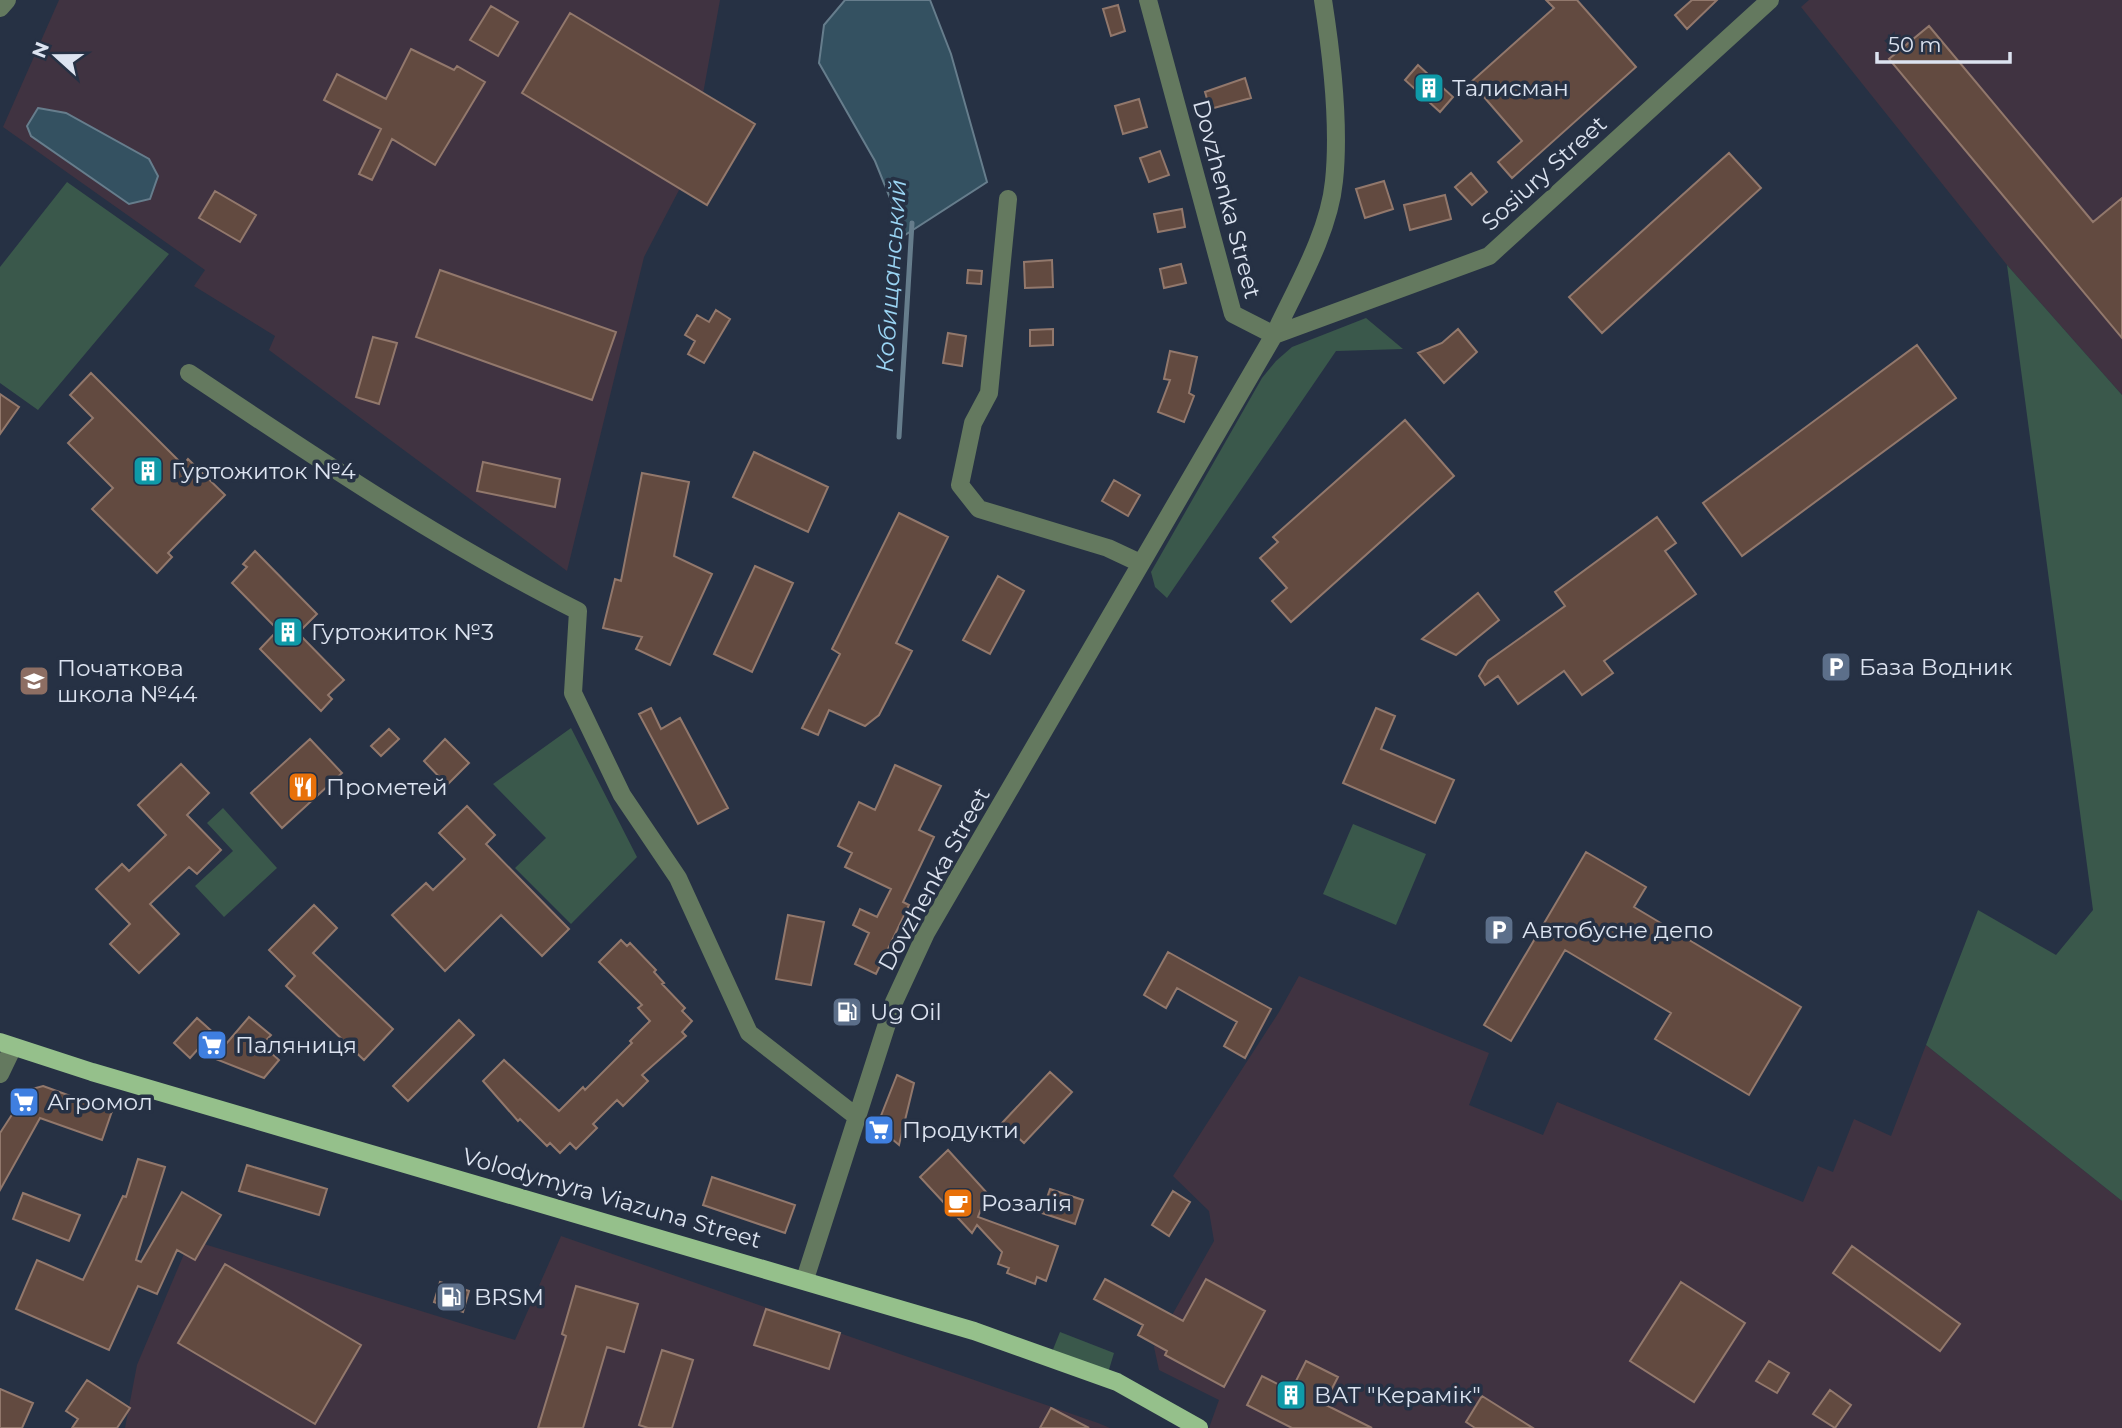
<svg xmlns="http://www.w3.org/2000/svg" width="2122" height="1428" viewBox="0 0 2122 1428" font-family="Montserrat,sans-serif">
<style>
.industrial{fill:#403341}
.green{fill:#3a584b}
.water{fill:#345161;stroke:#667d8c;stroke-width:2}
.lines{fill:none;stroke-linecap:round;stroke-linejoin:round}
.stream{stroke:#667d8c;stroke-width:5}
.building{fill:#624a40;stroke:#92786c;stroke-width:2}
.minor{stroke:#64795f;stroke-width:18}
.major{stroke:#95c08b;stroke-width:18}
.labels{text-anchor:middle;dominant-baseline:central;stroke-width:7;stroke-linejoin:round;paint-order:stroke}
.poi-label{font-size:23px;fill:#dce3f0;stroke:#263144;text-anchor:start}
.street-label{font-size:23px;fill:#dce3f0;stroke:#263144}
.water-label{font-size:24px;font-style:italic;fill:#9ad4f3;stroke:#263144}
</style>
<rect width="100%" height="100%" fill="#263144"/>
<path class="industrial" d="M59,0H720L689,171L644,257L567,571L269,350L275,336L194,286L205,270L3,127Z
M1809,0H2122V395L2007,265L1801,7Z
M1299,976L1489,1053L1469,1105L1543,1135L1557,1102L1803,1202L1818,1166L1833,1172L1854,1119L1891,1136L1926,1045L2122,1201V1428H1209L1219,1400L1159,1370L1154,1347L1214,1241L1209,1211L1173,1176L1279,1012Z
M561,1236L1098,1423L1110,1428H125L137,1365L184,1254L195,1260L204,1244L515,1340Z"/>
<path class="green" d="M67,182L169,254L38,410L0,383V267Z
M2007,265L2122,395V1201L1926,1045L1978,910L2056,955L2093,910Z
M1366,318L1403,349L1336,351L1167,598L1155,587L1151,572L1262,378L1276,361L1292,347Z
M571,728L637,857L571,924L515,868L546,838L493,784Z
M223,808L277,868L224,917L195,886L233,851L207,823Z
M1353,824L1426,854L1396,925L1323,894Z
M1060,1332L1114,1353L1108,1373L1052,1352Z"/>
<path class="water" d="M845,0H930L951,54L987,182L905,235L875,161L819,63L824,25Z
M38,108L66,113L149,159L158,176L150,199L129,204L31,136L27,126Z"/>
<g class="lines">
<path class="stream" d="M899,437L912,223"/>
</g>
<path class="building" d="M1546,0H1577L1636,67L1512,178L1498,162L1522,141L1471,82L1554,8Z
M1692,0H1717L1687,29L1675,15Z
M1118,5L1125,31L1111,36L1103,9Z
M491,6L518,22L498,56L470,40Z
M570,13L755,124L707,205L522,93Z
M1929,26L2093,222L2122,198V338L1889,59Z
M411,49L454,70L457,66L485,82L435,165L392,139L372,180L359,174L381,129L324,100L337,74L386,99Z
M1418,65L1453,97L1440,112L1405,80Z
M1245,78L1251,98L1210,109L1205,92Z
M1139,99L1147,127L1123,134L1115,106Z
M1160,151L1169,175L1149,182L1140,158Z
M1729,153L1761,188L1602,333L1569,297Z
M1471,173L1487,192L1472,205L1455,187Z
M1384,181L1393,209L1365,218L1356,189Z
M215,191L256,215L240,242L199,218Z
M1445,195L1451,219L1410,230L1404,205Z
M1182,209L1185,227L1158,232L1154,214Z
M1052,260L1053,287L1025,288L1024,262Z
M1181,264L1186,283L1164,288L1160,269Z
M440,270L616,332L592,400L416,337Z
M968,270L982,271L981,284L967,283Z
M716,310L730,319L704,363L688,354L695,341L685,335L697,315L709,322Z
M1053,329V345L1030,346V330Z
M1458,329L1477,352L1444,383L1418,353L1442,343Z
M948,333L966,336L962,366L943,363Z
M373,337L397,343L379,404L356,397Z
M1917,345L1956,398L1742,556L1703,503Z
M1170,351L1197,357L1189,393L1194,396L1184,422L1158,412L1170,380L1164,379Z
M91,373L183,465L188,459L225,495L168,553L172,557L157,573L92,509L113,488L68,443L93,418L70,395Z
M0,394L19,407L0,434Z
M1405,420L1454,476L1291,622L1272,601L1287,588L1260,558L1278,542L1273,537Z
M754,452L828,487L808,532L733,497Z
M483,462L560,479L555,507L477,491Z
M642,473L689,482L674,556L712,574L670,665L636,649L642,637L603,628L615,579L621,581Z
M1114,480L1140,495L1128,516L1102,501Z
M899,513L948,537L896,643L912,651L879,715L865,726L829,710L818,735L802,728L840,654L832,649Z
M1657,517L1676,543L1665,551L1696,594L1604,661L1613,673L1582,695L1564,671L1518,704L1498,676L1485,685L1479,676L1488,661L1565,606L1555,592Z
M255,551L317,614L298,633L344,680L328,695L332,699L321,711L260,649L278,630L232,583L247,567L243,564Z
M755,566L793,583L752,672L714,654Z
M998,576L1024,591L990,654L963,640Z
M1478,593L1499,620L1456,655L1422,639Z
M651,708L661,729L680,718L728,808L698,824L639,714Z
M1376,708L1395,716L1381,749L1454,780L1435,823L1343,783Z
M389,729L399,739L381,756L371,746Z
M310,739L342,773L282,828L251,793Z
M445,739L469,763L447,785L424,761Z
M181,764L209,793L187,815L221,850L197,874L189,867L150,904L179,934L139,973L110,944L130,924L96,889L122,864L129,871L166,835L138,805Z
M895,765L941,786L919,830L934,837L903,902L909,905L876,974L855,964L869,933L853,925L860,909L877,917L891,889L845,867L852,853L838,846L859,802L875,810Z
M467,806L495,835L486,844L569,929L542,956L501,915L445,971L392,915L426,883L433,890L465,859L439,833Z
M1586,852L1646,887L1634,907L1801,1007L1749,1095L1655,1039L1671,1013L1565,950L1511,1041L1484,1025Z
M314,905L337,928L313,953L393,1029L364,1060L286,986L295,976L269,950Z
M788,915L824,922L811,985L776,979Z
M621,940L627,946L630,943L656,970L654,972L664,983L662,984L685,1008L682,1011L692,1021L682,1032L686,1036L642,1075L648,1081L623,1106L617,1100L593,1124L597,1128L576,1149L570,1143L560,1153L550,1143L547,1146L520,1119L518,1121L483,1081L504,1060L559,1111L583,1087L585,1090L632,1043L630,1041L650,1021L638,1008L642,1005L599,962Z
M1168,952L1271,1009L1245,1058L1224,1046L1237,1022L1177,988L1166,1008L1144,995Z
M249,1017L271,1035L262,1045L279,1060L264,1078L208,1056L199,1048L190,1058L174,1043L197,1018L226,1044Z
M459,1020L474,1035L408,1101L393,1086Z
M1050,1072L1072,1092L1024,1143L1002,1123Z
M897,1075L914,1083L899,1145L877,1126Z
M43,1086L112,1111L102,1140L40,1118L0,1190V1133L28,1090Z
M948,1150L987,1193L978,1217L1058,1246L1046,1281L1037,1277L1035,1284L1007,1273L1009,1268L998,1264L1002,1252L977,1225L972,1233L920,1177Z
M138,1159L165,1167L136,1260L141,1262L182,1192L221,1215L195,1260L177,1250L157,1294L138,1286L109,1350L16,1309L37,1260L83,1280L123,1196L126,1197Z
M247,1165L327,1189L319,1215L239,1191Z
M712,1177L795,1205L785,1233L703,1205Z
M1050,1189L1083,1200L1075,1224L1042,1213Z
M1173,1191L1190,1202L1169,1236L1152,1225Z
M23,1193L80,1215L69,1241L13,1219Z
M1852,1246L1960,1324L1940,1351L1833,1273Z
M225,1264L361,1345L315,1424L178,1343Z
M1105,1279L1183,1321L1206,1279L1265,1311L1224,1387L1165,1355L1167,1351L1138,1335L1143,1325L1094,1299Z
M440,1282L469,1291L463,1312L434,1302Z
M1681,1282L1745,1323L1694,1402L1630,1361Z
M576,1286L638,1304L624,1352L607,1347L583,1428H538L566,1336L562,1334Z
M766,1309L840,1333L829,1369L754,1345Z
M662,1350L693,1360L672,1428H648L639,1425Z
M1306,1361L1338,1377L1324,1404L1372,1428H1292L1247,1405L1262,1376L1291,1391Z
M1769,1361L1789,1373L1777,1393L1756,1381Z
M87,1380L130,1408L117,1428H72L78,1419L66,1411Z
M0,1389L33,1403L22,1428H0Z
M1830,1390L1851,1405L1835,1428L1813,1414Z
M1482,1396L1533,1428H1475L1466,1422Z
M1051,1408L1089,1428H1040Z"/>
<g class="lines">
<path class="minor" d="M1148,0L1233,314L1274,335
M0,8L7,0
M1008,199L989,393L973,423L960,485L979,509L1108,548L1140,563
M1274,335L1489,256L1770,0
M189,373C315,457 442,543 578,611L573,693L622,795L678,878L749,1033L857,1117
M0,1074L13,1047
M805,1279L894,1002L926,933L1274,335C1296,288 1329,233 1334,181C1340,124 1332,57 1323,0"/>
<path class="major" d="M0,1042L92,1072L974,1331L1117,1382L1199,1428"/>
</g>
<defs>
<g id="building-square" transform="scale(1.575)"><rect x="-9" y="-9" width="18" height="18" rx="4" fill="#0f9aa8" stroke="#263144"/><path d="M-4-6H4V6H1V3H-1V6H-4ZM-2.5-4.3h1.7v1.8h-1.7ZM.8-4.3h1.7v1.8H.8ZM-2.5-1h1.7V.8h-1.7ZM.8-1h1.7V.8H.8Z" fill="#fff"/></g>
<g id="parking-square" transform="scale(1.575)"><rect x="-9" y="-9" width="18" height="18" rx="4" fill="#5c6f8a" stroke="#263144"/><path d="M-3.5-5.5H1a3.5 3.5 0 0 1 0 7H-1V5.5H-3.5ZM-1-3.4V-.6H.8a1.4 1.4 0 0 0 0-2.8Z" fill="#fff"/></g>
<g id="school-square" transform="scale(1.575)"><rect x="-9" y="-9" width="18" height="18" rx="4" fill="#8d6e63" stroke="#263144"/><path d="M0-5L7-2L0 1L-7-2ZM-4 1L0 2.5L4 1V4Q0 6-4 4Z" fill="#fff"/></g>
<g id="restaurant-square" transform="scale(1.575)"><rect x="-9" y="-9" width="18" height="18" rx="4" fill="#e8710a" stroke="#263144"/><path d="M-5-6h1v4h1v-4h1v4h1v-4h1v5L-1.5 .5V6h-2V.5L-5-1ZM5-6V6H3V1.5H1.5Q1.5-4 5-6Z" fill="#fff"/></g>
<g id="fuel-square" transform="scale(1.575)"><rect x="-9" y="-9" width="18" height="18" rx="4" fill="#5c6f8a" stroke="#263144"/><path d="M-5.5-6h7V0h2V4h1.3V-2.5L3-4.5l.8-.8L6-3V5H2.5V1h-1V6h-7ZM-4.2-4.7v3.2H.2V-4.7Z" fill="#fff"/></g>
<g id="supermarket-square" transform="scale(1.575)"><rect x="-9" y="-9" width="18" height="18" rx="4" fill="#3f7fe0" stroke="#263144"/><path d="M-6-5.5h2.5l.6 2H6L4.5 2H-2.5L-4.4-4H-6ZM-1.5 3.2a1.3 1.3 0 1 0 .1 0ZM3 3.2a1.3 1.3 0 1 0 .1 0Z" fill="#fff"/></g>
<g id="cafe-square" transform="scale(1.575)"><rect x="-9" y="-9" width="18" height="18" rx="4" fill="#e8710a" stroke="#263144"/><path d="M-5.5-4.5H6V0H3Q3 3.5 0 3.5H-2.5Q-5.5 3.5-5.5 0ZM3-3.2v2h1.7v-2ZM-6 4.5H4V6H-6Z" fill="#fff"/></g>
</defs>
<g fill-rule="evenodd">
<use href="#building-square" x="1429" y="88"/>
<use href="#building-square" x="148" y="471"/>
<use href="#building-square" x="288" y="632"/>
<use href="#parking-square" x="1836" y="667"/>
<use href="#school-square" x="34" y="681"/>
<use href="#restaurant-square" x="303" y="787"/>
<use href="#parking-square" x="1499" y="930"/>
<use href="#fuel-square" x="847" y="1012"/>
<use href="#supermarket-square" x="212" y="1045"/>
<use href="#supermarket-square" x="24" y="1102"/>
<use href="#supermarket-square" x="879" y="1130"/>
<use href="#cafe-square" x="958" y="1203"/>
<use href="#fuel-square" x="451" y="1297"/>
<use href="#building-square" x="1291" y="1395"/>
</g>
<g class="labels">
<g class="poi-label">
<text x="1452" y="88">Талисман</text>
<text x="171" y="471">Гуртожиток №4</text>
<text x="311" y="632">Гуртожиток №3</text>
<text x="1859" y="667">База Водник</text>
<text x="57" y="668">Початкова<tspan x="57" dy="26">школа №44</tspan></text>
<text x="326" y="787">Прометей</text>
<text x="1522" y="930">Автобусне депо</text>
<text x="870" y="1012">Ug Oil</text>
<text x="235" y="1045">Паляниця</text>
<text x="47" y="1102">Агромол</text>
<text x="902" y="1130">Продукти</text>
<text x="981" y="1203">Розалія</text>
<text x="474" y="1297">BRSM</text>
<text x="1314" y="1395">ВАТ "Керамік"</text>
</g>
<g class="street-label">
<text transform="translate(1544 173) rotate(-42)">Sosiury Street</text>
<text transform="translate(1227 199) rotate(75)">Dovzhenka Street</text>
<text transform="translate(934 879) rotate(-61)">Dovzhenka Street</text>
<text transform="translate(612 1198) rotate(16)">Volodymyra Viazuna Street</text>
</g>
<g class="water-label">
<text transform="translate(891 276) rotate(-86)">Кобищанський</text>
</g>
</g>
<g transform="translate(56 56) rotate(291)" stroke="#263144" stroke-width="5" paint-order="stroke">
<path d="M0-5L12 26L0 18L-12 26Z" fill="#dce3f0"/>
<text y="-10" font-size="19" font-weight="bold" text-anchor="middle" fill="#dce3f0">N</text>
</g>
<path d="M1877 52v10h133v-10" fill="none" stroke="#dce3f0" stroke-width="3.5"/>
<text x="1888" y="52" font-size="21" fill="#dce3f0" stroke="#263144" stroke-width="5" paint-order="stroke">50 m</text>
</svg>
